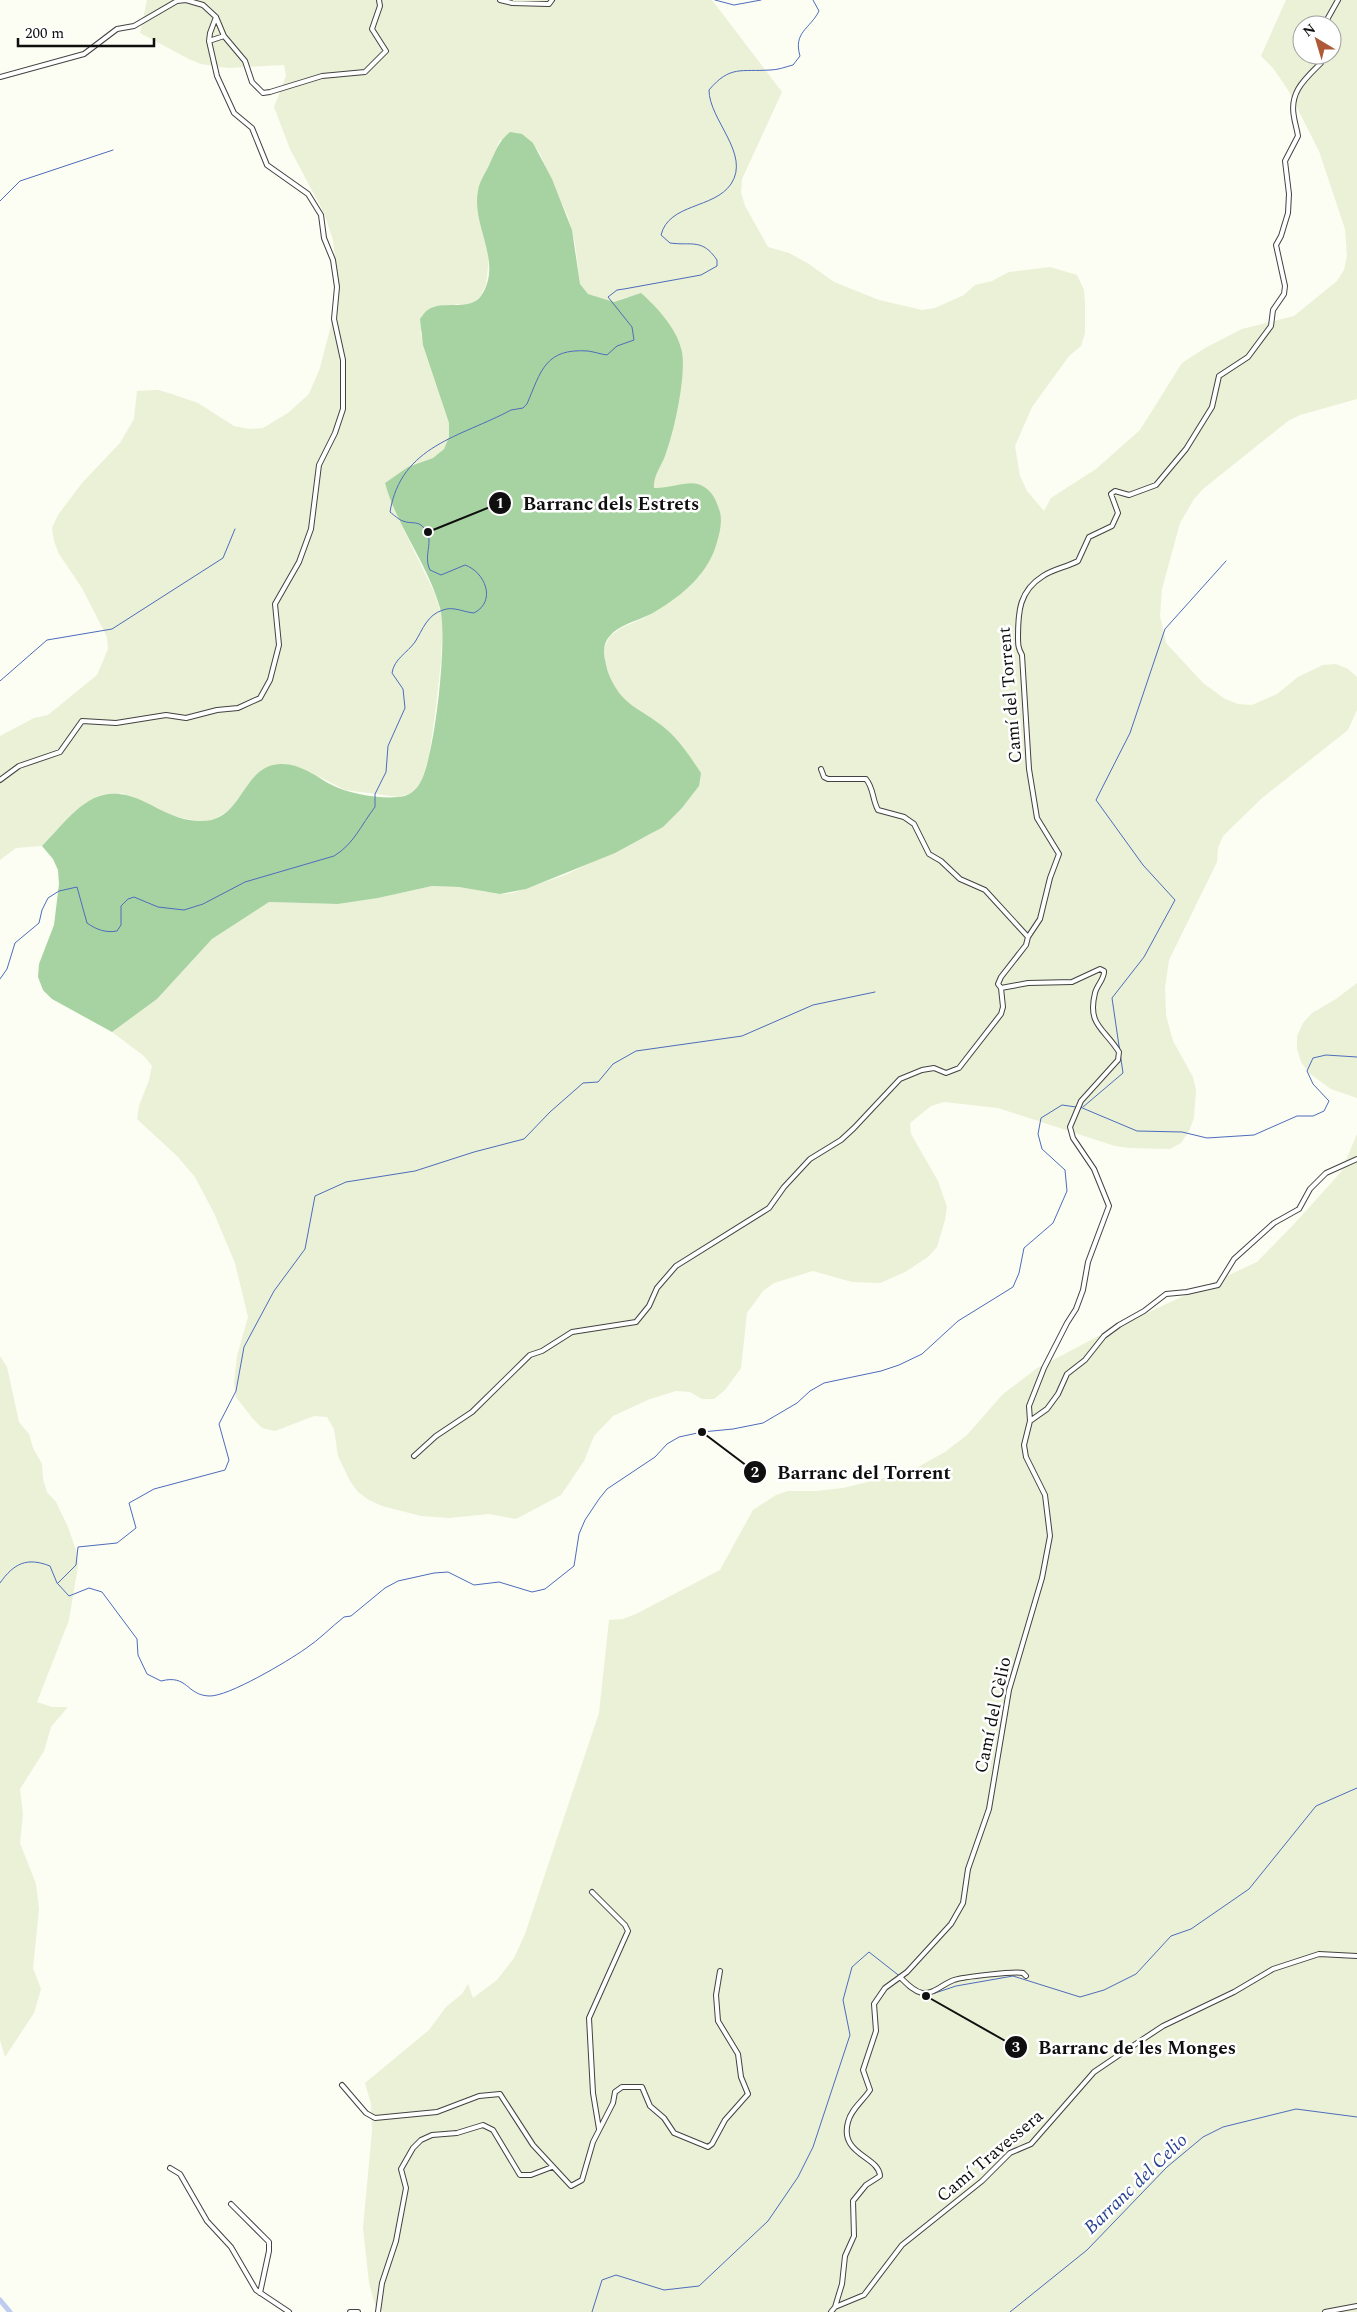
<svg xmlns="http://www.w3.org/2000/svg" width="1357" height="2312" viewBox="0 0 1357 2312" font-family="Spectral,serif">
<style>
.farmland{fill:#eaf1d6;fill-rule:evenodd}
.forest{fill:#a7d3a2}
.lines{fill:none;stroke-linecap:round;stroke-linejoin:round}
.stream{stroke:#4e6cbc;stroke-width:1}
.canal{stroke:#beccef;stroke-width:5}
.minor-casing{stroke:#424242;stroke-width:6}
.minor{stroke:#fff;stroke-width:4}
.labels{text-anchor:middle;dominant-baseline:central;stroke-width:5;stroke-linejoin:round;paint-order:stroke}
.street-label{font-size:18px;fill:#0f0f0f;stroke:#fff}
.water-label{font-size:19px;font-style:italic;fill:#284191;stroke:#fff}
.leader{fill:none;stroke:#0f0f0f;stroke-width:2}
.callout-dot{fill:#0f0f0f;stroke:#fff;stroke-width:2}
.mark-label{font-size:15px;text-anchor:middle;font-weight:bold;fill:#fff}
.callout-label{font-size:19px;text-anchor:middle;font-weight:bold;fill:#0f0f0f;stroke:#fff;stroke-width:5;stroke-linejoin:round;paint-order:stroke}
</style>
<rect width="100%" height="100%" fill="#fcfdf3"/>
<path class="farmland" d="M147,0H712L782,92L742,179L741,192L745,206L768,247L789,253L809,264L834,282L879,300L922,310L935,308L964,295L975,285L992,281L1009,272L1050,267L1077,275L1084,290L1085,303V333L1081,346L1069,356L1032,407L1015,446L1020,476L1027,491L1044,511L1051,498L1096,469L1140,430L1182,363L1205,348L1242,329L1294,316L1337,281L1344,270L1347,256L1345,229L1319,151L1288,90L1273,68L1261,56L1286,0H1357V399L1300,415L1288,421L1203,489L1194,499L1180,523L1162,589L1160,616L1166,643L1203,683L1225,699L1238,704L1252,705L1277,694L1298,677L1323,665L1336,664L1348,669L1357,677V710L1348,730L1262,798L1223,836L1218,848L1217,862L1169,960L1165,988L1166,1015L1173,1041L1193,1077L1196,1090L1194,1118L1189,1131L1181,1143L1170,1149L1129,1148L1115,1146L998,1108L944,1102L931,1106L910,1123L911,1134L938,1181L947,1207L945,1220L937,1247L928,1257L905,1272L880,1283L852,1282L813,1271L774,1283L763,1291L747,1313L741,1368L725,1390L714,1399H702L690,1392L676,1391L650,1399L613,1416L594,1436L584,1461L561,1495L516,1519L489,1514L449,1518L421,1516L382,1506L369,1500L358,1492L350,1481L338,1456L334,1429L327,1417L314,1416L275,1431L262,1428L253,1419L236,1397L234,1383L237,1356L248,1317L235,1263L214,1213L195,1177L177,1156L137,1119L139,1106L149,1080L152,1066L144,1056L112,1032L157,999L212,939L269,902L338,904L378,898L432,886L459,887L500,894L513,893L565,875L651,834L682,808L699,786L693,762L667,730L622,699L614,688L605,662L604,648L610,636L621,628L646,617L700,576L669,488L654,489L653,480L670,441L680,387L681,347L675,335L650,301L627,297L614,302L588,294L580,284L575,243L568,217L540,154L533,143L500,140L478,190L480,217L489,257L486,285L480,297L470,305L456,304L420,332L449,423V437L444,449L433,458L408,467L385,483L399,520L435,594L443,620L441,661L435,715L429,756L421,783L413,793L399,797L345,790L320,777L249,783L235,806L212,821H198L172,816L122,793L96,798L74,814L42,846L16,848L0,860V736L34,718L48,715L97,675L108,649L107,637L82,588L59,554L54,541L52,528L58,515L82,483L120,443L134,419L137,391L158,390L172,394L198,403L234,426L249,429L263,428L288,413L309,394L320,368L331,325L336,269L333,240L324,213L290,149L274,107L286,76L284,65L228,68L201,64L189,59L140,33ZM1302,25H1332V55H1302Z
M1357,983V1098L1331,1089L1309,1073L1301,1062L1297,1049V1036L1303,1023L1312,1013L1336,999Z
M1357,1134V2312H384L376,2308L369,2283L363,2228L372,2131L371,2104L365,2083L429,2030L446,2007L462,1994L468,1984L473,1998L497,1980L514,1958L525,1934L599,1713L609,1620L623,1619L636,1614L720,1570L753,1510L776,1495L788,1491H816L843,1488L909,1472L945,1452L967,1435L1003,1394L1036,1369L1108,1331L1257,1262L1295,1223L1341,1172Z
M0,1356L7,1367L19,1422L29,1434L33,1448L42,1464L43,1479L47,1492L56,1502L68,1527L77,1553L78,1566L69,1620L37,1702L52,1707H68L51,1727L44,1751L20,1789L23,1814L20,1843L36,1884L39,1909L33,1968L41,1989L34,2013L5,2057L0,2040Z"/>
<path class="forest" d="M510,132L522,134L533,143L552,179L572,230L580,284L588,294L614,302L641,293C656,306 676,328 681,348C688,369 674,432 666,453C662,466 653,475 654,488C667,489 686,481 698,484C710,488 715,497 719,509C723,519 720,532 717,542C709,573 683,595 656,611C640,622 606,625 604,650C604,658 606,665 608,672C621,707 640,707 666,729C680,741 691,758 701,773L699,786L682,808L663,827L615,853L526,889L500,894L459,887L432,886L378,898L338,904L269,902L212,939L157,999L112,1032L52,999L43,990L38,977L39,964L54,925L59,884L58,870L53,859L42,846C74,813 95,777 145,802C163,811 178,820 198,821C244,824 240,766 280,764C300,763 315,776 332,785C349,794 379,799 399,797C408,796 415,792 420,783C435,758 448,636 440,608C428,564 397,527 385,483L408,467L433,458L444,449L449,437V423L423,345L420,319C423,315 426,310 431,308C446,301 470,311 481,296C504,262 471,226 478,191C479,182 486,172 490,163C496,150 499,141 510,132Z"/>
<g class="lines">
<path class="stream" d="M715,0L734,5L761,0
M0,201L20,181L113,150
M0,681L47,640L112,629L223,558L235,529
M0,979L7,969L15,943L39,923L42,910L48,898L59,891L77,887L87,923C97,930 106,933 117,931L121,925V906L128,899L134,897L158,907L184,910L203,904L245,882L334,856C354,844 361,825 375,807V794L386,772L388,746L405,708L403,689L392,673C394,659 407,653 415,642C423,629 427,615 443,610C453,606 463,612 474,613C497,601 485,572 465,565L441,575L430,570C422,554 437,538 422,526C417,521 410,524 403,521C399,520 394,515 390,512C401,445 461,437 511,410L523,408L527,404C541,371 545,348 588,351C595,352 600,354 607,355L617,346L634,340L632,327L608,297L617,290L624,289L701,275L717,266V260C702,238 692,246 670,243L661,235C669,203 714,209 731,184C751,154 709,120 709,90C730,65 741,72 770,70C778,70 785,67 793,65L800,56C793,32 810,29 819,11L813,0
M1080,1107L1137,1131L1182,1132L1207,1138L1254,1135L1297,1116H1313L1324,1111L1329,1101L1313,1084L1307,1071L1313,1058L1326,1055L1357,1057
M1083,1107L1123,1073L1112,998L1144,957L1175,900L1143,865L1096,800L1130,733L1165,629L1226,561
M0,1583C14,1563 27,1557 50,1566L57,1583L69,1596L89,1588L102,1592L137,1639L138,1655L147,1674L161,1681C188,1674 186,1695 209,1696C228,1697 288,1661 305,1649C319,1640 331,1627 344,1617L351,1616L385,1588L398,1581L434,1573L448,1572L474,1585L499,1582L532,1592L545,1589L574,1566L579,1534L585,1520L599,1499L607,1489L655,1457L667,1444L679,1437L702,1432L733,1429L763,1423L797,1403L810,1391L824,1383L881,1371L899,1365L922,1354L958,1321L1013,1287L1019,1273L1024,1248L1053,1223L1067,1191L1065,1170L1042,1149L1038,1134L1041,1118L1062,1105L1076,1107
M58,1583L76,1565L78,1547L117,1543L136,1528L129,1503L154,1489L225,1470L229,1460L219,1424L236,1391L244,1347L274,1291L305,1249L315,1196L346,1182L415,1171L474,1152L524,1139L550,1112L583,1083L598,1082L613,1064L636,1051L742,1036L813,1005L875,992
M923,1994L926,1996L956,1986L1013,1976L1080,1997L1104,1990L1136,1974L1171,1936L1191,1929L1249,1889L1316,1806L1357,1788
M592,2312L602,2280L616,2275L664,2290L699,2286L768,2221L798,2177L813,2147L850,2035L843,2000L852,1967L869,1952L916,1989
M1010,2312L1087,2250L1167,2167L1203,2137L1223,2127L1296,2109L1357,2117"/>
<path class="canal" d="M0,2300L10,2312"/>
<g class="minor-casing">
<path id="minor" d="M500,0L512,3L549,4L552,0
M1324,25L1338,0
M209,41L210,33L216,17
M0,77L84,54L117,29L134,26L177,1L186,0L203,5L216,17L224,36L245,61L252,82L263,93L270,92L322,76L365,72L386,51L372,29L380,6L379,0
M821,769L824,777L828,779H866C874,789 872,799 878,810L904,817L914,824L929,854L941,861L960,879L985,890L1028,937L1026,945L1001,977L998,984L1001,988L1028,983L1072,982L1100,969L1104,971C1105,978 1097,985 1095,993C1087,1025 1104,1028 1119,1052L1118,1060L1081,1101L1070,1127L1073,1138L1094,1169L1109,1206L1088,1262L1083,1290L1076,1309L1067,1323L1044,1368L1029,1406L1030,1421
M0,780L19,766L60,752L82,721L116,723L166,715L186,718L217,710L238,708L260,698L270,680L279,645L275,604L299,562L311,529L319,465L335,433L343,409V360L334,319L337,287L333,260L324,238L321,215L308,194L267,165L252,128L234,113L217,76L209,41L224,36
M1028,937L1040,919L1050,878L1059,854L1037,818L1029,769L1022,655C1018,648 1018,644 1018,637C1018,612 1019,591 1043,576C1053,569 1067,567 1078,561L1089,537L1112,526L1118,513L1111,494L1115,491L1129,495L1156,485L1186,449L1212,407L1219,376L1248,357L1271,326L1273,310L1284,294L1285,286L1276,245L1281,236L1288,213L1289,194L1285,161L1298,136C1297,129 1295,124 1294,117C1289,92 1305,79 1321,63V55
M414,1456L436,1436L472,1412L530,1355L542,1351L572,1332L636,1322L649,1306L657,1288L676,1266L769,1208L784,1187L810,1159L841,1140L854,1128L900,1079L922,1070L934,1068L946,1073L959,1068L1001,1014L1003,1007L1001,988
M592,1892L625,1925L628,1931L589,2018L593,2093L599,2129
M900,1977C906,1983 913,1991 922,1993C935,1994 942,1984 954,1980C962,1977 1015,1971 1023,1973L1026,1976
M342,2085L366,2113L375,2118L437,2112L479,2096L500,2094L533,2145L571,2186L582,2180L593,2142L613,2103L615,2092L622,2087H642L650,2106L664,2118L674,2133L708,2147L712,2144L725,2120L748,2094L741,2077L738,2054L718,2021L716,1995L720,1971
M170,2168L180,2174L207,2221L231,2247L256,2290L289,2312
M231,2204L269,2242V2251L260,2293
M835,2307L864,2295L902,2245L982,2181L1010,2153L1031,2144L1094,2072L1119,2055L1163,2026L1234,1992L1273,1969L1319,1954L1357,1956
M350,2312H358
M378,2312L382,2283L396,2241L406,2188L401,2169L413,2148L421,2140L432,2135L457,2133L483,2125L493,2130L520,2175H531L552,2167
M831,2312L835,2307L842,2284L845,2256L854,2236L853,2201L866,2185L880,2176C879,2156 839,2155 848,2122C851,2109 863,2101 870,2090L863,2070L876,2031L874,2004L885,1988L907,1972L951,1924L963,1903L968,1869L989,1809L1009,1690L1042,1578L1050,1536L1045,1495L1026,1457L1024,1445L1030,1421L1047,1409L1058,1394L1067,1374L1085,1360L1104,1336L1119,1325L1144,1311L1166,1294L1187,1292L1218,1285L1234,1259L1274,1223L1299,1209L1310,1189L1326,1173L1357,1159
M1325,2312L1357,2306"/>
</g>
<use href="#minor" class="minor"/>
</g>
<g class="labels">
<g class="street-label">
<text transform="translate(1010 695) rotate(-95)">Camí del Torrent</text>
<text transform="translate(993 1715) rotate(-78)">Camí del Cèlio</text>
<text transform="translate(990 2156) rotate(-40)">Camí Travessera</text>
</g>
<g class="water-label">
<text transform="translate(1136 2184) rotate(-44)">Barranc del Celio</text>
</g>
</g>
<path class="leader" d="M428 532L500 503M702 1432L755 1472M926 1996L1016 2047"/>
<g class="callout-dot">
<circle cx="428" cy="532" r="5"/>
<circle cx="702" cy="1432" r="5"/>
<circle cx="926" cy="1996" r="5"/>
<circle cx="500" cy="503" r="12"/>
<circle cx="755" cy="1472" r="12"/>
<circle cx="1016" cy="2047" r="12"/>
</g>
<g class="mark-label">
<text x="500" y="508">1</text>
<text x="755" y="1477">2</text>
<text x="1016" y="2052">3</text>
</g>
<g class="callout-label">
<text x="611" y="510">Barranc dels Estrets</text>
<text x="864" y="1479">Barranc del Torrent</text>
<text x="1137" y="2054">Barranc de les Monges</text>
</g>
<g transform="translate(1317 40) rotate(322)"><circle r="24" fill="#ffffff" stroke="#9f9f9f"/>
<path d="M0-4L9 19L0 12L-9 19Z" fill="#ae5a39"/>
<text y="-8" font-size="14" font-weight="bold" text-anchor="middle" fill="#0f0f0f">N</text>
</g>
<path d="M18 38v8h136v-8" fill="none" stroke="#0f0f0f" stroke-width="2.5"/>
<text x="25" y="38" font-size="15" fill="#0f0f0f" stroke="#ffffff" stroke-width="4" paint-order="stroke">200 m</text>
</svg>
